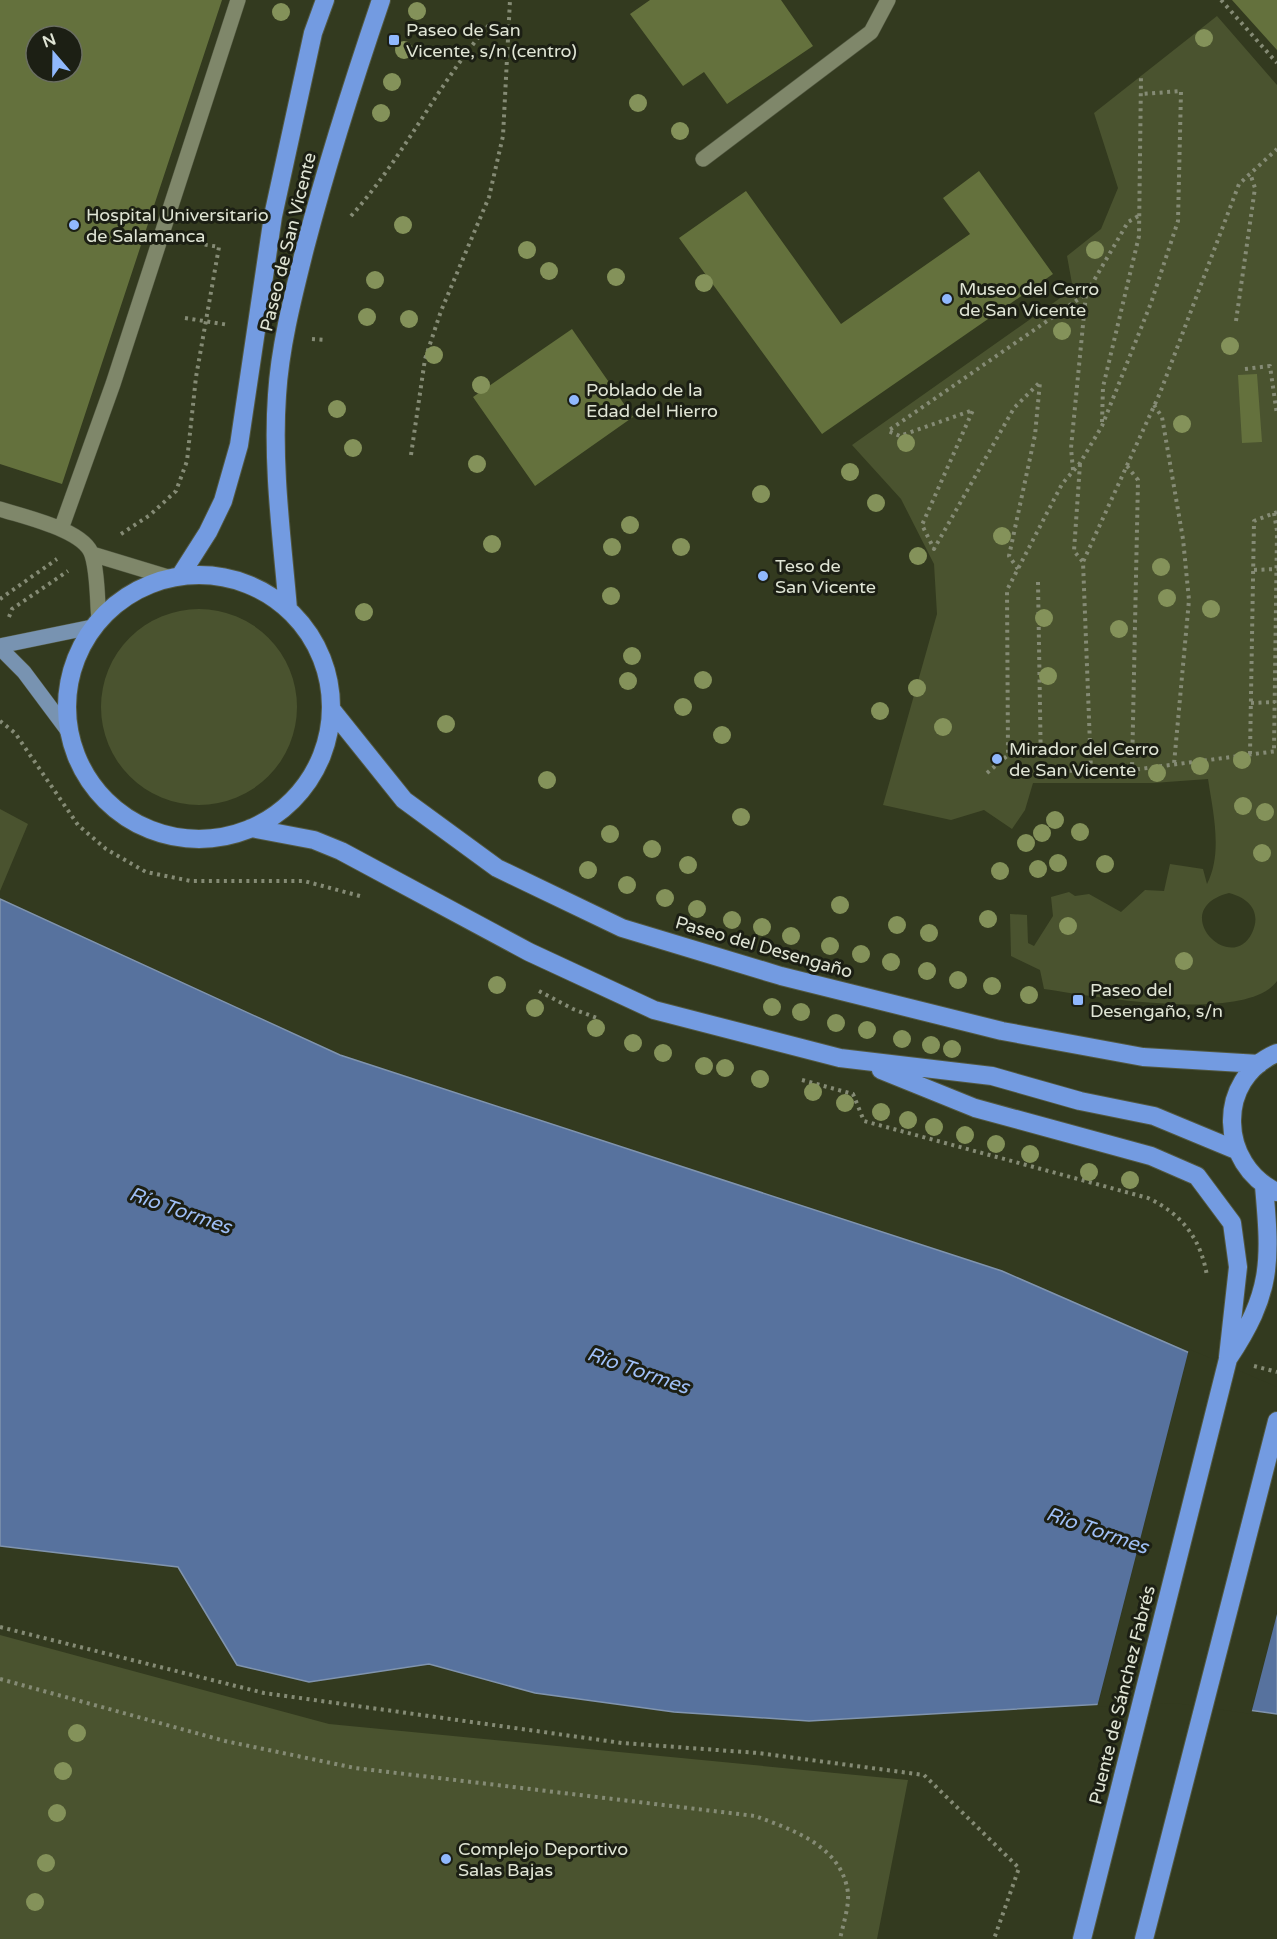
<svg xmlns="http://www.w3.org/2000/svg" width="1277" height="1939" viewBox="0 0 1277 1939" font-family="'Varela Round',sans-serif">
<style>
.green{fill:#4a532f;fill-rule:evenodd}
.water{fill:#57729e;stroke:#8094ae;stroke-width:1.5}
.pier{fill:#333a1f}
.building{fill:#64713d;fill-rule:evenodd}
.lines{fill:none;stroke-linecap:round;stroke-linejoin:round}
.lane-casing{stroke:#525841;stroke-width:16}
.street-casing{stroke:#525841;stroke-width:16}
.primary-casing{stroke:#525841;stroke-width:16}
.highway-casing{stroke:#525841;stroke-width:20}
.path{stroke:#858b75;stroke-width:4;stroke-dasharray:3 4.5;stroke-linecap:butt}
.lane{stroke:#7f876a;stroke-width:15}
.street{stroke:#7f876a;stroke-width:15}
.primary{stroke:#7893b1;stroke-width:15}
.highway{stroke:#739be1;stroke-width:18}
.tree{fill:#84925a}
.poi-dot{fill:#90b8fd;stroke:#1c1f14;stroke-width:2}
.labels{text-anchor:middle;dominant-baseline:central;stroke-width:6;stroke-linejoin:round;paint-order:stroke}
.poi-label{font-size:18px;fill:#e0e5d5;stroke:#1c1f14;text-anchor:start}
.street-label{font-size:18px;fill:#e0e5d5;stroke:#1c1f14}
.water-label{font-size:20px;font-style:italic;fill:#9fbff6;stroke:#1c1f14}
</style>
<rect width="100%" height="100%" fill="#333a1f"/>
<path class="green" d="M1217,16L1277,85V981C1246,1024 1092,996 1044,989L1040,970L1011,956L1010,914L1027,915L1028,943L1034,946L1053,916L1051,897L1069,892L1075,896L1089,894L1121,912L1145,890L1164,891L1170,864L1203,869L1207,884C1223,853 1213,812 1208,779L1153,783H1033L1025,810L1012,829L984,810L951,820L883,805L937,614L934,564L901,499L852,445L1073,289L1067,256L1101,229L1118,188L1094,113ZM1229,893C1249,898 1262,912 1252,933C1230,977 1166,909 1229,893Z
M101 707a98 98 0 1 1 196 0a98 98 0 1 1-196 0Z
M0,809L28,824L0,891Z
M0,1635L329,1724L908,1780L877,1939H0Z"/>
<path class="water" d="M0,899L340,1055L1002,1271L1277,1391V1714L1175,1700L809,1721L674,1712L535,1693L429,1664L309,1682L237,1665L178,1567L0,1546Z"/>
<path class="pier" d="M1189,1349L1277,1387V1614L1251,1714L1175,1703L1097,1707Z"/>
<path class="building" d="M0,0H222L62,484L0,464ZM36,36H72V72H36Z
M650,0H781L813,46L727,104L704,72L683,86L630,14Z
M1232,0H1277V50Z
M979,171L1053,274L822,434L679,238L746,191L841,324L970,234L943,198Z
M572,329L633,417L535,486L473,397Z
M1257,374L1262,442L1242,443L1238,375Z"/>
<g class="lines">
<g class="lane-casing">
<path id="lane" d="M0,509C24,517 85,530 92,555C98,574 97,600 99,620
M61,529L113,384L238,0
M92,554L171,578"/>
</g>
<g class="street-casing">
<path id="street" d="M703,159L871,32L888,0"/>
</g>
<g class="primary-casing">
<path id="primary" d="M0,646L92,627
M0,648L24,672L68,731"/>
</g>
<g class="highway-casing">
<path id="highway" d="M67 707a132 132 0 1 1 264 0a132 132 0 1 1-264 0Z
M180,576L208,532L223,501L239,445L273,216L313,33L325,0
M288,609C282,538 272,466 277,395C280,346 293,296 305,248C327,164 353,82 381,0
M331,709L404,800L497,868L622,928L781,976L1002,1031L1143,1057L1259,1064
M251,828L314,840L341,851L529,952L654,1010L840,1058L992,1076L1080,1101L1154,1116L1236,1150
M1277,1053C1215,1079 1219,1165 1277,1192
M881,1070L975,1108L1151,1156L1197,1176L1232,1223L1238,1267L1228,1357
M1082,1939L1228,1359C1272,1293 1271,1263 1264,1186
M1144,1939L1277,1421"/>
</g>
<path class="path" d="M1221,0L1277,63
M351,216C404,157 437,85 488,26L510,29
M185,318L229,325
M1236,321L1255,188L1250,173
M312,339L326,340
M1245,369L1270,366L1277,415
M1154,405L1162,417L1183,539L1189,600L1174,764
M1102,422L1103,387L1139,236L1141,77
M411,455L425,359L441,311L489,197L503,136L510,0
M1080,464L1074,551L1083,562
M1127,466L1138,480L1132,770
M1073,470L1071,448L1086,294
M1274,513L1277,531L1274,752
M121,534L150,515L176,491L187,461L196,377L219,247L201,244
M1018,569L1009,556L1035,435L1040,382L1014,408L934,549L922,525L973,410L900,436L888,431L1086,294L1128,222L1140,215
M1254,570L1277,569
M1038,582L1041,771L1132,770L1277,751
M0,599L57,559
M9,617L12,609L68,571
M1251,703L1275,702
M0,721L15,733L78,825L106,849L146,872L191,881H304L360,896
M1250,754L1254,521L1277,512
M1091,771L1083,562L1160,393L1239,184L1277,149
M987,773L1008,755L1007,590L1062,484L1080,463L1102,426L1151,303L1178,221L1181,91L1142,94
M539,991L573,1009L597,1018
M802,1080L853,1094L864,1121L1148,1198C1182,1214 1201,1239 1207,1276
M1254,1366L1277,1372
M0,1627L264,1693L622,1743L758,1753L924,1775L1019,1868L994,1939
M0,1679L225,1741L355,1768L755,1816C793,1830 842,1846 848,1893C849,1907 843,1925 840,1939"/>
<use href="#lane" class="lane"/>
<use href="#street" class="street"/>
<use href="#primary" class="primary"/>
<use href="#highway" class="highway"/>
</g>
<g class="tree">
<circle cx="417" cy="11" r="9"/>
<circle cx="281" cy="12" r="9"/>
<circle cx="1204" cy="38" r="9"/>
<circle cx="404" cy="50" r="9"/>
<circle cx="392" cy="82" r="9"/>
<circle cx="638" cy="103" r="9"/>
<circle cx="381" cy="113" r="9"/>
<circle cx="680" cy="131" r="9"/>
<circle cx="403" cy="225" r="9"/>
<circle cx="527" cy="250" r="9"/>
<circle cx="1095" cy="250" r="9"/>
<circle cx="549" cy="271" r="9"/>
<circle cx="616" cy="277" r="9"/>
<circle cx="375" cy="280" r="9"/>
<circle cx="704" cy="283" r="9"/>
<circle cx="367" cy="317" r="9"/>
<circle cx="409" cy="319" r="9"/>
<circle cx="1062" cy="331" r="9"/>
<circle cx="1230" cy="346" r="9"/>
<circle cx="434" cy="355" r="9"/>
<circle cx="481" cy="385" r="9"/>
<circle cx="337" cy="409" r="9"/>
<circle cx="1182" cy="424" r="9"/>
<circle cx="906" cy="443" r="9"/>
<circle cx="353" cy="448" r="9"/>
<circle cx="477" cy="464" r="9"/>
<circle cx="850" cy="472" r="9"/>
<circle cx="761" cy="494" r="9"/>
<circle cx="876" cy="503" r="9"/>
<circle cx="630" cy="525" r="9"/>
<circle cx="1002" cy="536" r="9"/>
<circle cx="492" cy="544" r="9"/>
<circle cx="612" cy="547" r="9"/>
<circle cx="681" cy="547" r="9"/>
<circle cx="918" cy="556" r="9"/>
<circle cx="1161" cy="567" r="9"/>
<circle cx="611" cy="596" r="9"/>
<circle cx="1167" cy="598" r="9"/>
<circle cx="1211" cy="609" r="9"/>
<circle cx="364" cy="612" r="9"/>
<circle cx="1044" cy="618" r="9"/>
<circle cx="1119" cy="629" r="9"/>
<circle cx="632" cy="656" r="9"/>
<circle cx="1048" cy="676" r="9"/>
<circle cx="703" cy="680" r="9"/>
<circle cx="628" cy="681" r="9"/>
<circle cx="917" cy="688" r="9"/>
<circle cx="683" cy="707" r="9"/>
<circle cx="880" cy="711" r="9"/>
<circle cx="446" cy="724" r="9"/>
<circle cx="943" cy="727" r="9"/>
<circle cx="722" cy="735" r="9"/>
<circle cx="1242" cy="760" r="9"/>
<circle cx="1200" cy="766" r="9"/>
<circle cx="1157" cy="773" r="9"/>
<circle cx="547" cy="780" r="9"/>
<circle cx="1243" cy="806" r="9"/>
<circle cx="1265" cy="812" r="9"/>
<circle cx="741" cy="817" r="9"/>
<circle cx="1055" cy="820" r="9"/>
<circle cx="1080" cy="832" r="9"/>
<circle cx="1042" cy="833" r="9"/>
<circle cx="610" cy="834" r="9"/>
<circle cx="1026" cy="843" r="9"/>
<circle cx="652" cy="849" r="9"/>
<circle cx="1262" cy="853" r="9"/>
<circle cx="1058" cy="863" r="9"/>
<circle cx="1105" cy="864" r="9"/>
<circle cx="688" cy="865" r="9"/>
<circle cx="1038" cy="869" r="9"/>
<circle cx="588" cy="870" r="9"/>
<circle cx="1000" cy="871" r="9"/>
<circle cx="627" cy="885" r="9"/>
<circle cx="665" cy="898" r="9"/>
<circle cx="840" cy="905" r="9"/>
<circle cx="697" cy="909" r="9"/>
<circle cx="988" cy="919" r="9"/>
<circle cx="732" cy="920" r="9"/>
<circle cx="897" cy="925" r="9"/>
<circle cx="1068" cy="926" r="9"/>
<circle cx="762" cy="927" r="9"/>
<circle cx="929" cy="933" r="9"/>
<circle cx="791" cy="936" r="9"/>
<circle cx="830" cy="946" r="9"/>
<circle cx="861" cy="954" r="9"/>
<circle cx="1184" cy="961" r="9"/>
<circle cx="891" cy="962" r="9"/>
<circle cx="927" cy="971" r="9"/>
<circle cx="958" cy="980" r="9"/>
<circle cx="497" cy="985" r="9"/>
<circle cx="992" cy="986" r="9"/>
<circle cx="1029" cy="995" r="9"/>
<circle cx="772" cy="1007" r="9"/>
<circle cx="535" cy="1008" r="9"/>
<circle cx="801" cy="1012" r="9"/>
<circle cx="836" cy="1023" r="9"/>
<circle cx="596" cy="1028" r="9"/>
<circle cx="867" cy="1030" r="9"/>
<circle cx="902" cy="1039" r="9"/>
<circle cx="633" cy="1043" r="9"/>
<circle cx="931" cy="1045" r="9"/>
<circle cx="952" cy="1049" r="9"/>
<circle cx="663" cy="1053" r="9"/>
<circle cx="704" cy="1066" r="9"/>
<circle cx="725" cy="1068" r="9"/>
<circle cx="760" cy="1079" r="9"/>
<circle cx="813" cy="1092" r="9"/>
<circle cx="845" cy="1103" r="9"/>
<circle cx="881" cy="1112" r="9"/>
<circle cx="908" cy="1120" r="9"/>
<circle cx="934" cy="1127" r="9"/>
<circle cx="965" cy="1135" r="9"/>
<circle cx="996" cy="1144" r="9"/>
<circle cx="1030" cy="1154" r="9"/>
<circle cx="1089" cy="1172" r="9"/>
<circle cx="1130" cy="1180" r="9"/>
<circle cx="77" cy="1733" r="9"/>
<circle cx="63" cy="1771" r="9"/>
<circle cx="57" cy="1813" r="9"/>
<circle cx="46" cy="1863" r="9"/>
<circle cx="35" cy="1902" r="9"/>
</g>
<g class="poi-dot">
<rect x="388" y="34" width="12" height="12" rx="3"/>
<circle cx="74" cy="225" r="6"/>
<circle cx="947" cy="299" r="6"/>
<circle cx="574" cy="400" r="6"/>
<circle cx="763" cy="576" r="6"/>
<circle cx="997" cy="759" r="6"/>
<rect x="1072" y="994" width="12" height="12" rx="3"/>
<circle cx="446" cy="1859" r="6"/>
</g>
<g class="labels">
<g class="poi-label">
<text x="406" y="30">Paseo de San<tspan x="406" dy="21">Vicente, s/n (centro)</tspan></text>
<text x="86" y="215">Hospital Universitario<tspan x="86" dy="21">de Salamanca</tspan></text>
<text x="959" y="289">Museo del Cerro<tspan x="959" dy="21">de San Vicente</tspan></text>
<text x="586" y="390">Poblado de la<tspan x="586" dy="21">Edad del Hierro</tspan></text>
<text x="775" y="566">Teso de<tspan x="775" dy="21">San Vicente</tspan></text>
<text x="1009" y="749">Mirador del Cerro<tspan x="1009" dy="21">de San Vicente</tspan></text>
<text x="1090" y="990">Paseo del<tspan x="1090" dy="21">Desengaño, s/n</tspan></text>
<text x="458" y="1849">Complejo Deportivo<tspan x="458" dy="21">Salas Bajas</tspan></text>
</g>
<g class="street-label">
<text transform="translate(288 242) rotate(-76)">Paseo de San Vicente</text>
<text transform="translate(764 947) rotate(16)">Paseo del Desengaño</text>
<text transform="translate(1122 1695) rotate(-76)">Puente de Sánchez Fabrés</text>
</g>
<g class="water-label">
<text transform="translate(180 1211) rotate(19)">Río Tormes</text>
<text transform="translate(638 1371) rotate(19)">Río Tormes</text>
<text transform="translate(1097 1531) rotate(19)">Río Tormes</text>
</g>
</g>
<g transform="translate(54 54) rotate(340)"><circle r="28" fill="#1c1f14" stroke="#6a6e61" stroke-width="1.5"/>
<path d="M0-4.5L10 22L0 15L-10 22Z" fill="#90b8fd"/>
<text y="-9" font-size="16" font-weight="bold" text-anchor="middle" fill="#e0e5d5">N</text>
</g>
</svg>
